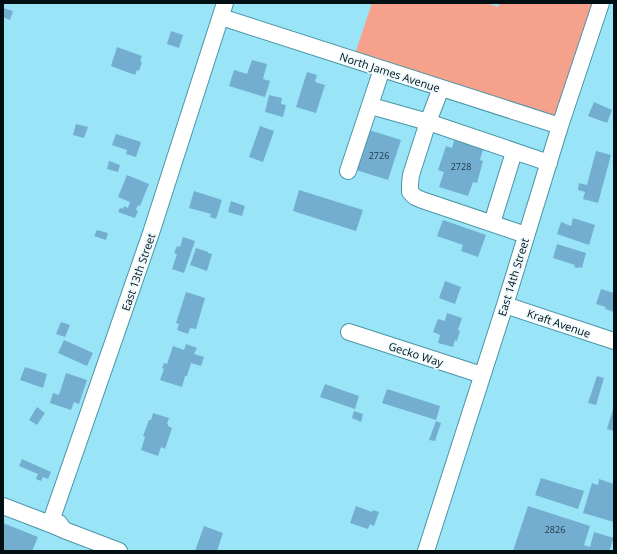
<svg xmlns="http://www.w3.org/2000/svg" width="617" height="554" viewBox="0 0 617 554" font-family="'Open Sans',sans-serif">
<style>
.green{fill:#f5a18c}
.building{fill:#73aed0}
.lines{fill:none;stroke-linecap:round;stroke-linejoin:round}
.minor-casing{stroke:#4a95a6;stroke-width:18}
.minor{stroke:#fff;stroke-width:16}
.labels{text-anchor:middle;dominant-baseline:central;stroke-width:3.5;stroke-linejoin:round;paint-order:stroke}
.number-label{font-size:9px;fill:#1d3743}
.street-label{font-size:11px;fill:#000f14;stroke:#edfbff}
</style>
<rect width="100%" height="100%" fill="#99e5f7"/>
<path class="green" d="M372,3H486L498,7L500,3H593L559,111L554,118L355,54Z"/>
<path class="building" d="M3,8L13,11L10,20L3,17Z
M171,31L183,35L179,48L167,44Z
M117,47L142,56L140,61L142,62L139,71L137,70L135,75L111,66Z
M252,60L267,64L263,79L270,81L265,97L229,86L234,70L247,74Z
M307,72L317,75L315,82L325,85L316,113L296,107Z
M269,95L282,98L281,104L286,105L283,117L265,112Z
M594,102L612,110L607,123L588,116Z
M76,124L88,127L84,138L73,135Z
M260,126L274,131L263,162L249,157Z
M369,130L401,140L388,180L356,170Z
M116,134L141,142L136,157L126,154L127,150L112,145Z
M455,137L484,146L480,160L483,161L477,183L473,182L468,196L439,187L444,172L438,170L446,146L452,148Z
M596,151L611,155L598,203L583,199L585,192L578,190L579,183L587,185Z
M109,161L120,165L118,172L107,169Z
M127,175L149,184L140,206L138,205L136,210L138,211L135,218L118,212L120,208L123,209L124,206L128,208L130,202L118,197Z
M299,190L363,210L356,231L293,211Z
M194,191L222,200L216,219L210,217L211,214L189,208Z
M231,201L245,206L242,216L228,212Z
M573,218L595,225L589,245L557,234L561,222L571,226Z
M443,220L486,235L478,257L461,251L463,245L437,236Z
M97,230L108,233L106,240L94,236Z
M183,237L195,241L184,273L172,269L177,254L174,253L177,246L180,247Z
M557,244L586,253L582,268L579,267L578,268L574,267L575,265L553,258Z
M196,248L208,252V253L212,254L207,271L190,265Z
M445,281L461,287L455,304L439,298Z
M601,289L614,293V312L605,309L606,307L596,304Z
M186,292L205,298L196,329L190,328L188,334L177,330L179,324L176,323Z
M447,313L462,318L458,330L460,331L457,341L455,340L453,347L438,343L440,335L433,332L438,319L445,321Z
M61,322L70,325L65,337L56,334Z
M64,340L93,353L87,366L58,353Z
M186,344L197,348L194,354L204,357L201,366L191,363L187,376H185L182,387L160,380L164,369L162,368L164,363L167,364L173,346L184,350Z
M25,367L47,374L43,388L20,380Z
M66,373L87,380L79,404L74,402L71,410L50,403L53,393L59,395Z
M597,376L604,378L596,405L588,403Z
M325,384L359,396L355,409L320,397Z
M387,389L440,406L436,420L382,403Z
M614,406V431L607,429Z
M37,407L45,413L37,425L29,420Z
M354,411L363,414L361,422L352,418Z
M153,413L169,418L167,424H168V426L172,428L165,449L161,447L158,456L141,450L145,437L143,436L149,420H151Z
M436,421L441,423L435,441L429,440Z
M22,459L51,472L48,479L43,477L41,481L36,479L38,474L19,466Z
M541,478L584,491L578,509L535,495Z
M599,479L614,484V522L583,513L592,483L598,485Z
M356,506L372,512L373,510L379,512L374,526L370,524L368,529L350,523Z
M528,506L590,526L584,545L590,547L594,532L614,538L609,551H513Z
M3,523L38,537L32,551H3Z
M204,526L223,533L217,551H195Z"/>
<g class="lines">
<g class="minor-casing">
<path id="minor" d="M221,17L560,126
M441,88L428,122L411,175L410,184V192L415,197L422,200L526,235
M371,106L428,122L549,163
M348,171L382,69
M492,223L514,152
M505,305L614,341
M349,332L482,375
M3,506L50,524L59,523L64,530L119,551
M64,530L50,524L151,233L225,3
M426,551L505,305L560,126L601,3"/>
</g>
<use href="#minor" class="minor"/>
</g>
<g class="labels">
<g class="number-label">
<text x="379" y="155">2726</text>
<text x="461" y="166">2728</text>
<text x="555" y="529">2826</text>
</g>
<g class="street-label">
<text transform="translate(390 72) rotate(18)">North James Avenue</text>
<text transform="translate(138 272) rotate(-71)">East 13th Street</text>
<text transform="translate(513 277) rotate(-73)">East 14th Street</text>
<text transform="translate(559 323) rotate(19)">Kraft Avenue</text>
<text transform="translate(416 354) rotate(18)">Gecko Way</text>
</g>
</g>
<rect width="617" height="554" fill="none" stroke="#000f14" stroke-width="8"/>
</svg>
